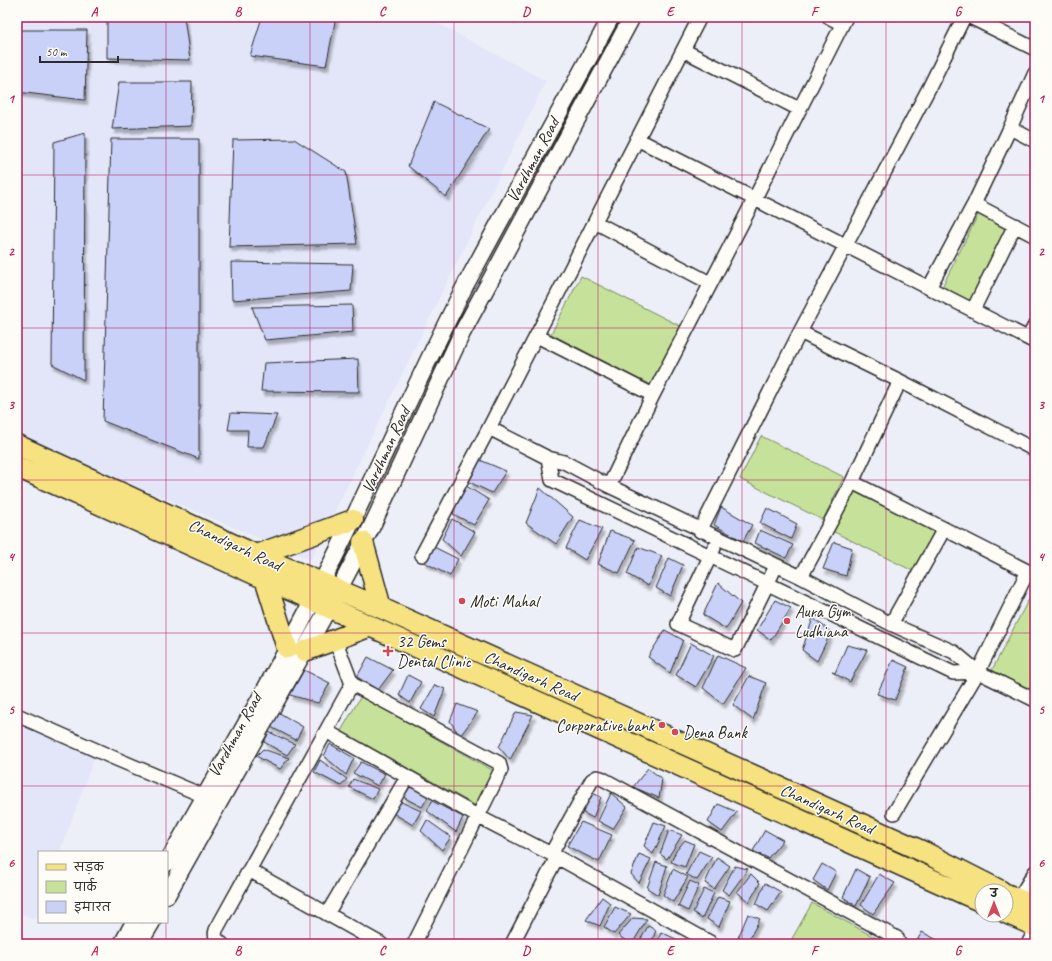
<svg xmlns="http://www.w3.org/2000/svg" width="1052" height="961" viewBox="0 0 1052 961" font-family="Caveat,'Playpen Sans Deva',sans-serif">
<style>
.built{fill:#e2e6f8}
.green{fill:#c6e29a;stroke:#788662}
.building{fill:#c9d1f9;stroke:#2b2b2b;filter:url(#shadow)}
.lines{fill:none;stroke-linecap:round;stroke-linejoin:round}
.minor-casing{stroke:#2b2b2b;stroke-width:16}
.tertiary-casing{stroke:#2b2b2b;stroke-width:19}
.primary-casing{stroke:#2b2b2b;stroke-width:23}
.minor{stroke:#fdfcf7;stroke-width:13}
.tertiary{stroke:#fdfcf7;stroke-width:16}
.primary{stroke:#f7e281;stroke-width:20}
.grid{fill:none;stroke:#c2185b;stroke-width:1;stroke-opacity:0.55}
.poi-dot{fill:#d1495b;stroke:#fdfcf7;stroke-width:1.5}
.labels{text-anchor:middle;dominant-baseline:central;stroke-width:3;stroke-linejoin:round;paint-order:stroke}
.street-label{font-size:17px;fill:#2b2b2b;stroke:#fdfcf7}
.poi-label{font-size:17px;fill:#2b2b2b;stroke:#fdfcf7;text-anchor:start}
.neatline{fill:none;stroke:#c2185b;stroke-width:1.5}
.grid-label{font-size:13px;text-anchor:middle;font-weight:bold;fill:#c2185b}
</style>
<defs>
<filter id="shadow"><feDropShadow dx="2.5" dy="4.5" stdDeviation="1" flood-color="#0004"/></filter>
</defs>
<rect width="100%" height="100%" fill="#edeff8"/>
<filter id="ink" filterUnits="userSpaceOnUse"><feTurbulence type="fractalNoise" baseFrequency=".025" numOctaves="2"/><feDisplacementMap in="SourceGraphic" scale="8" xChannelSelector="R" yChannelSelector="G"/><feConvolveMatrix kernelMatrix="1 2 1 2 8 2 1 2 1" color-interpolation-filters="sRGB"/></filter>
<g filter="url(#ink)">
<path class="built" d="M17,17H426L546,81L311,560L17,436Z
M17,718L97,751L60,852H39V908L35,919L17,912Z"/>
<path class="green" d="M979,213L1008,227L970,303L941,289Z
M581,276L686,329L656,388L551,334Z
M761,436L844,477L823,520L740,479Z
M853,489L936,529L915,572L832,531Z
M1035,587V692L992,670Z
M361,696L499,774L480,808L341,731Z
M812,903L887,944H789Z"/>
<path class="building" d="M107,17H184L190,60L107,58Z
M262,17H336L326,66L250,56Z
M17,30H87L85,100L17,92Z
M119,82H192L191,126L112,129Z
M434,102L489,129L446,197L408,166Z
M85,133L84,380L52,364L54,142Z
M111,139H199V459L103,421Z
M294,139L346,172L357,244L229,247L233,140Z
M231,262L353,264L351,291L232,300Z
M352,305L353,332L265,340L252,307Z
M358,359L359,392L261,391L264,363Z
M231,413L277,415L264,447H247L248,430H228Z
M480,460L506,471L492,493L469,482Z
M463,484L489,500L474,525L453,514Z
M540,488L573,517L556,544L526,523Z
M721,507L752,525L743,541L714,525Z
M767,508L797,524L791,539L760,523Z
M452,519L475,532L461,556L442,539Z
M580,520L602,529L585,560L566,548Z
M760,530L793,545L786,558L755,543Z
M610,531L635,540L619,573L598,564Z
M834,542L852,548L846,576L823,569Z
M432,546L458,559L450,576L424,562Z
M638,547L662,556L648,586L627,574Z
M669,558L683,565L670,596L656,588Z
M718,583L741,603L726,629L703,615Z
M775,600L791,608L771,640L757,630Z
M813,618L831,632L817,661L802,650Z
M665,630L683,640L670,673L648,657Z
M691,643L714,656L696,687L676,675Z
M847,645L867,650L850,682L832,672L835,673Z
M718,655L746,668L723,704L703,688Z
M368,657L393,670L378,690L357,677Z
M893,660L908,667L895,700L877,694Z
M304,670L330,683L318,703L290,695Z
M408,675L421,682L410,703L399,695Z
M749,676L766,683L753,720L733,705Z
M435,685L445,689L434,717L421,709Z
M457,704L478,712L460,736L450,721Z
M278,712L303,727L296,740L269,726Z
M516,712L533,715L510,760L499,747Z
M269,732L295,744L287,755L264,742Z
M330,744L354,758L346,775L324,756Z
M263,749L289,758L280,769L256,756Z
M320,760L347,779L341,786L314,772Z
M361,762L385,774L378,786L353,773Z
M648,768L662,779L659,798L633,787Z
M353,779L378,789L373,799L349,787Z
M410,787L429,795L422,807L403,797Z
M590,792L601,797L593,818L580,811Z
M611,793L627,807L613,829L598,821Z
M399,801L421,811L413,825L391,812Z
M432,801L463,817L456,832L427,811Z
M718,804L737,812L722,832L708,822Z
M427,820L451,837L442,850L421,831Z
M581,822L612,835L599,862L567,846Z
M654,822L666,826L653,854L644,846Z
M669,830L682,835L667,859L660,854Z
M765,830L783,840L768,858L753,851Z
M685,840L694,844L685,867L671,862L676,851Z
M699,851L712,857L697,880L686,874Z
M639,854L651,859L639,883L631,874Z
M717,857L730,866L714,889L705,883Z
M656,862L667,866L658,895L647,888Z
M822,864L836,872L827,890L813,880Z
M735,866L748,869L729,895L722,890Z
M673,869L688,877L673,902L663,895Z
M856,869L870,877L856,906L843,897Z
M751,874L760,883L749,902L737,892Z
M879,874L895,883L873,914L861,905Z
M690,881L699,885L688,911L678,906Z
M765,883L781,892L768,911L756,904Z
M704,889L714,893L702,919L693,912Z
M602,897L610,903L600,926L586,920Z
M718,897L730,901L719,927L707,919Z
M615,907L631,914L614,934L604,927Z
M748,914L760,919L748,941L738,938Z
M633,918L647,919L632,944H630L618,935Z
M648,926L656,930L651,944H638Z
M661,932L678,940L675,944H657Z
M922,932L945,944H915Z"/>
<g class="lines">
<g class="minor-casing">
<path id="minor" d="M829,17L842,24
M970,17L1035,49
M683,50L799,109
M1035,73L1010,128L1035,141
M637,139L1035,342
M974,204L1035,236
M595,222L710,283
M929,288L974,204L1010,128
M973,310L1015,225
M800,332L900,381L1035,450
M537,336L653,395
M1028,338L1035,325
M489,428L548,458L564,462L609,486L801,577L891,624L954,652L978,672L1035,700
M548,458L552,480L953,673L978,672
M852,482L1035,575
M609,486L653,395L755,198L846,17
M700,531L800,332L929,88L964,17
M714,548L678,624L735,650L776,566
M422,555L489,428L700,17
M801,577L852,482L900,381
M891,624L944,529
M335,639L352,684L499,763L501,770L414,944
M17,715L114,758L204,796
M326,731L477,816L557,857L713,944
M894,813L978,672L1028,571
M551,854L592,780L597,777L601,778L897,938L899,944
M249,870L381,944
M1018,900L1035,872
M327,914L407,777
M222,944C216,940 214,936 216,930L352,684
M512,944L557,857
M1028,944L1035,931"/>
</g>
<g class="tertiary-casing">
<path id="tertiary" d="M167,863C219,770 274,678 322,582C372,484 415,383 466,284L611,17
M167,895L338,591L371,528L462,333L632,17
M122,944L134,922
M139,944L152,922"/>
</g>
<g class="primary-casing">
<path id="primary" d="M17,445L256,555L381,608L924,852L1001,891
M17,467L982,902
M363,542L381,608
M256,555L353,520
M265,578L287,648
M305,651L371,626
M1006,894L1035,907
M1006,913L1035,926"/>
</g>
<use href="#minor" class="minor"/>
<use href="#tertiary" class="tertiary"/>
<use href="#primary" class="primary"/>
</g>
</g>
<path class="grid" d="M166,17V852M310,17V944M454,17V944M598,17V944M742,17V944M886,17V944M17,175H1035M17,328H1035M17,480H1035M17,633H1035M17,786H1035M166,922V944"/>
<g class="poi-dot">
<circle cx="462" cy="601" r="4"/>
<circle cx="787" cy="621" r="4"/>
<path d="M386 645h4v4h4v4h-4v4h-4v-4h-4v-4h4z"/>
<circle cx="662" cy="725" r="4"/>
<circle cx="675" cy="732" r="4"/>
</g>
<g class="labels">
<g class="street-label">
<text transform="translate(533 160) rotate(-62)">Vardhman Road</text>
<text transform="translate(386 450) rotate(-65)">Vardhman Road</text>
<text transform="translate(235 545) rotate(25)">Chandigarh Road</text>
<text transform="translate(531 676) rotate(24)">Chandigarh Road</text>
<text transform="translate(235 735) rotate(-61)">Vardhman Road</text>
<text transform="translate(827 809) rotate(24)">Chandigarh Road</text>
</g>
<g class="poi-label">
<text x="470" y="601">Moti Mahal</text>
<text x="795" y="611">Aura Gym<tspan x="795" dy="20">Ludhiana</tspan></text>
<text x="397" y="641">32 Gems<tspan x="397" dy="20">Dental Clinic</tspan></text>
<text x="654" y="725" text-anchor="end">Corporative bank</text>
<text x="683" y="732">Dena Bank</text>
</g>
</g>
<rect width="1052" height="961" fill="none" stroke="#fdfcf7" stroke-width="44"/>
<rect x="38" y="851" width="130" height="72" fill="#fdfcf7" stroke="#a9a8a5"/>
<rect x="46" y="864" width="20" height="6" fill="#f7e281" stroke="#a9a8a5"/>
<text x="74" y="871" font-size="12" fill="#2b2b2b">सड़क</text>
<rect x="46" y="881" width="20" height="12" fill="#c6e29a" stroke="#a9a8a5"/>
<text x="74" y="891" font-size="12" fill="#2b2b2b">पार्क</text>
<rect x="46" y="901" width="20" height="12" fill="#c9d1f9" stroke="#a9a8a5"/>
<text x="74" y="911" font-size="12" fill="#2b2b2b">इमारत</text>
<g transform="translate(994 903)"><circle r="19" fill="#fdfcf7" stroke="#a9a8a5"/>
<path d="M0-3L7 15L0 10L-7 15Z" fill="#d1495b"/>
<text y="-6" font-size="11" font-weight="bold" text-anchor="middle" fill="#2b2b2b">उ</text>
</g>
<path d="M40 56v6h78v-6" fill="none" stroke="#2b2b2b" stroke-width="2"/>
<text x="46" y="56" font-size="12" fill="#2b2b2b" stroke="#fdfcf7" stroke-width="3" paint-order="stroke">50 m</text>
<rect x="22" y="22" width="1008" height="917" class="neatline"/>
<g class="grid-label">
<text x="94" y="16">A</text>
<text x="238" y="16">B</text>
<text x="382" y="16">C</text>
<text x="526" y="16">D</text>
<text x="670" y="16">E</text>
<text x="814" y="16">F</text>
<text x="958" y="16">G</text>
<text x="11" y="103">1</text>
<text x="1041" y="103">1</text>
<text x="11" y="256">2</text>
<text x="1041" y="256">2</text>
<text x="11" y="409">3</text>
<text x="1041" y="409">3</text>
<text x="11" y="561">4</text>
<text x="1041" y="561">4</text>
<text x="11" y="714">5</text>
<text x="1041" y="714">5</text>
<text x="11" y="867">6</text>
<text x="1041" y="867">6</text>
<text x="94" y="955">A</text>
<text x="238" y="955">B</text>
<text x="382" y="955">C</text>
<text x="526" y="955">D</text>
<text x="670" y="955">E</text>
<text x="814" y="955">F</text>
<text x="958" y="955">G</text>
</g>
</svg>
